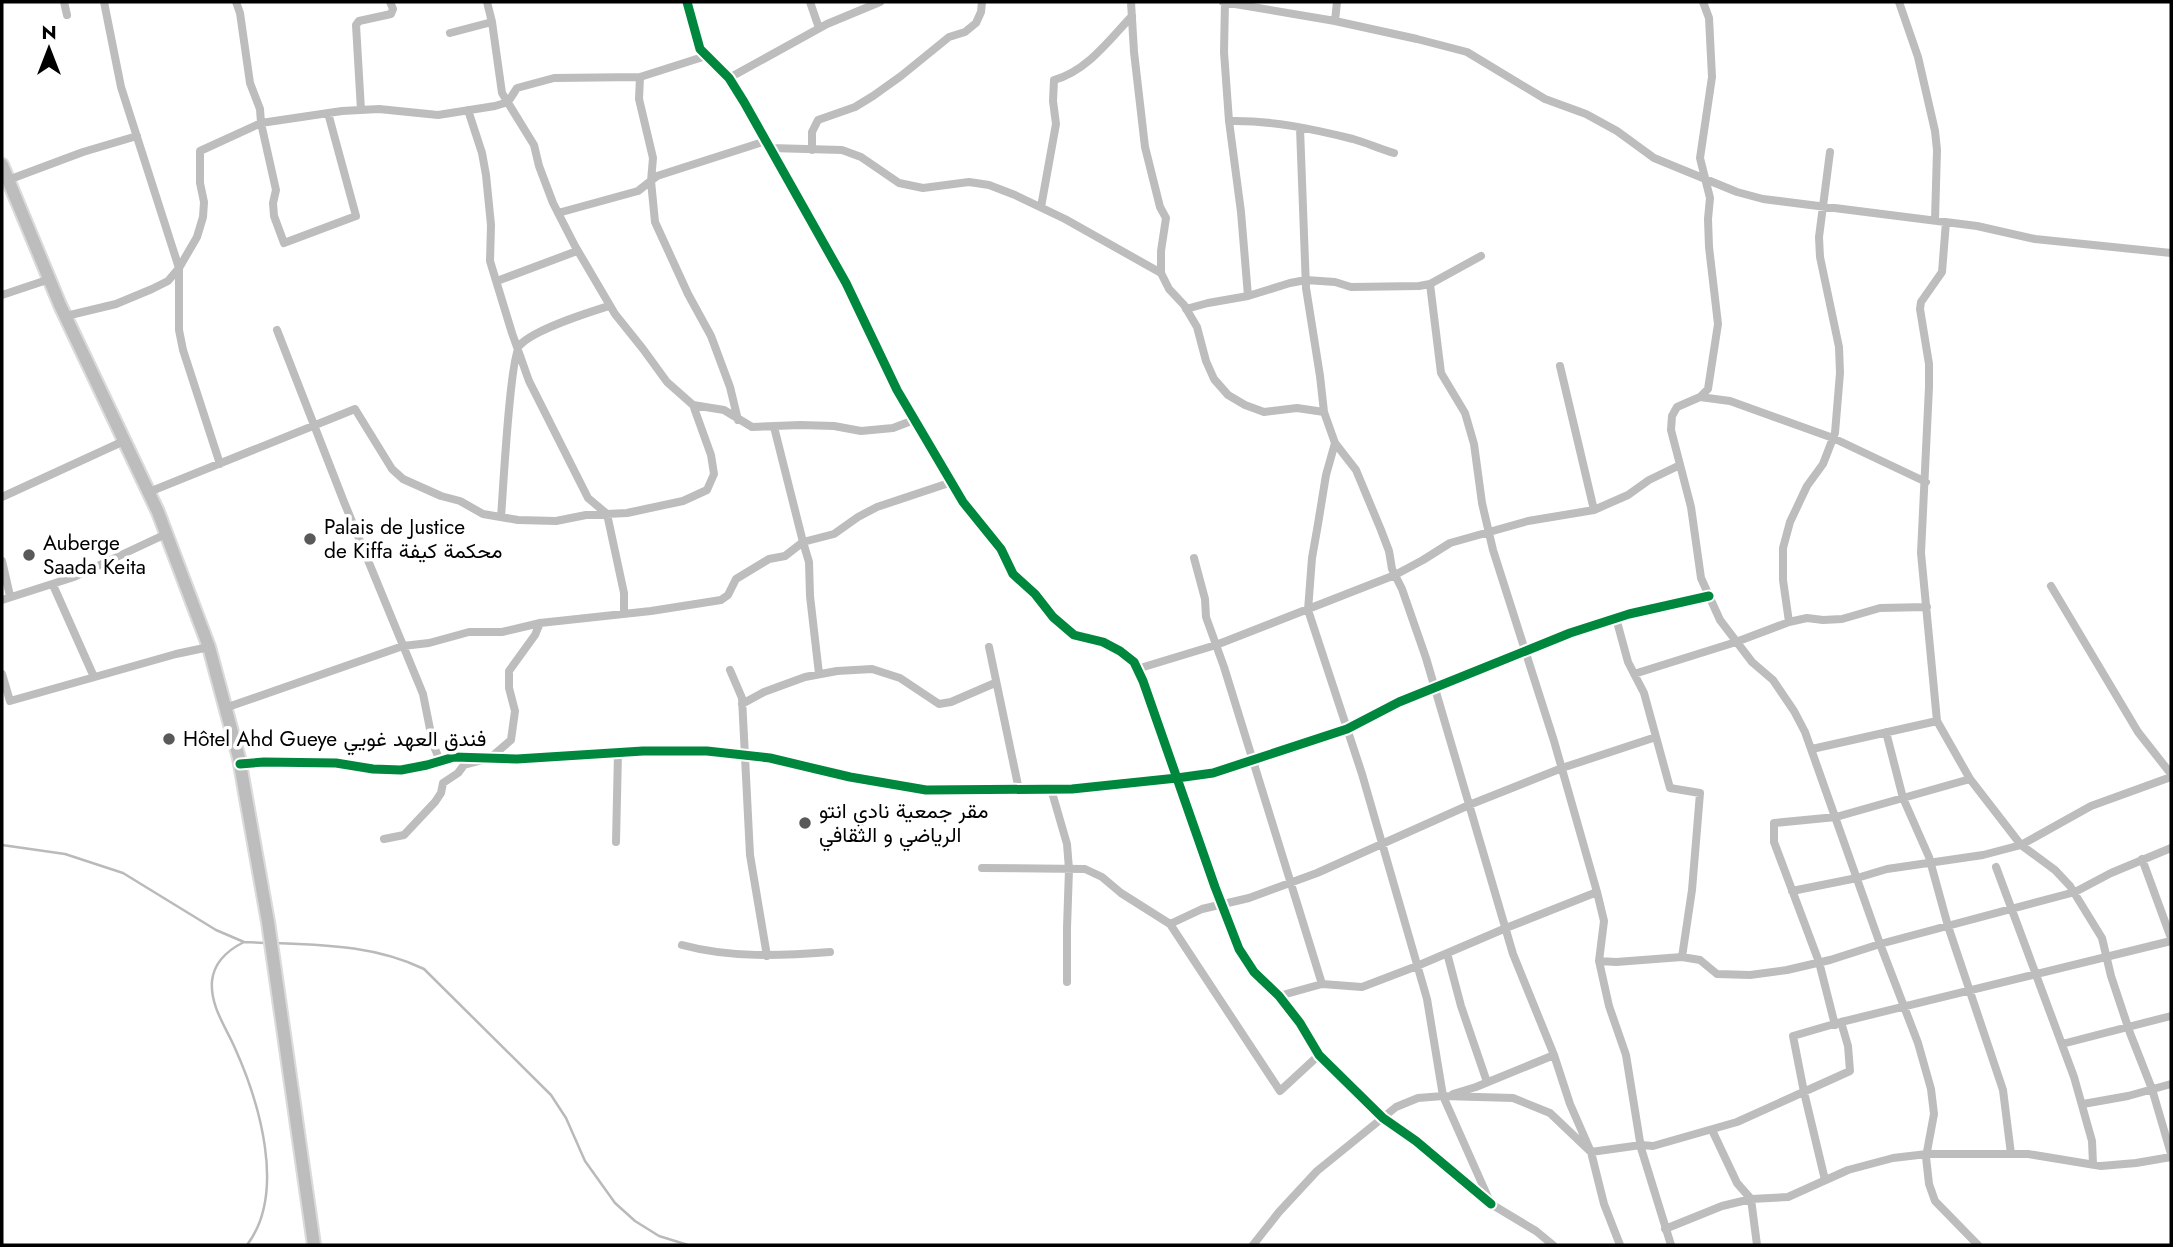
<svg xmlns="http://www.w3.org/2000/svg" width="2173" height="1247" viewBox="0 0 2173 1247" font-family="Jost,Vazirmatn,sans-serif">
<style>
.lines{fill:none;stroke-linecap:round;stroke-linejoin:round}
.stream{stroke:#bababa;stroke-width:2.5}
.primary-casing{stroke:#dbdbdb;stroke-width:16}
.street{stroke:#bdbdbd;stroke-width:8}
.primary{stroke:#bdbdbd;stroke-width:12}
.cycleway-casing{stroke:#fff;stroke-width:13}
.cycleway{stroke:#00873e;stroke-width:9}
.poi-dot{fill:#595959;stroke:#fff;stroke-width:2.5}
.labels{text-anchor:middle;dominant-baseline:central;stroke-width:7;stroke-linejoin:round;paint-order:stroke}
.poi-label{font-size:21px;fill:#000;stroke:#fff;text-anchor:start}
</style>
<rect width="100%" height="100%" fill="#fff"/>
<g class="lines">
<path class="stream" d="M2,845L65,854L123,873L216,930L244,942L265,943
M244,942C228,950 214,962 212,981C210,1005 225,1026 234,1046C259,1101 287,1193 247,1245
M275,943C327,945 376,946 424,969L551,1095L566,1118L585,1161L615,1203L635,1221L659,1236L688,1245"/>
<g class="primary-casing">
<path id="primary" d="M2,165L60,305L158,512L209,647L239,758L246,798L268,922L314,1245"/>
</g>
<path class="street" d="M64,2L67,15
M104,2L121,87L179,268V330L183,350L220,464
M236,2L240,13L250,83L260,109L261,123L276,190L273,203L274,216L284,243L356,216L328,113
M687,2L700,49L729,78L744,102L846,283L897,390L963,502L1001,549L1013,574L1035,594L1053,617L1074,635L1103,642L1120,651L1134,662L1143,681L1215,887L1239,949L1254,972L1279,996L1300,1023L1319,1055L1383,1118L1416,1141L1491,1204
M810,2L819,28
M1131,2L1134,52L1145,147L1160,207L1166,218L1161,251V273L1169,289L1184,305L1197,327L1206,361L1214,379L1228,395L1245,405L1264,412L1297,408L1324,412
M1223,2L1335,21L1417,39L1467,52L1545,99L1586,114L1617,131L1654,158L1737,192L1763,199L1977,226L2035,239L2171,253
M1225,2L1224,52L1229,121L1241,212L1248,296
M1703,2L1709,18L1712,77L1700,158L1710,198L1708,219L1709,247L1718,324L1708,389L1700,397L1677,407L1672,416L1671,430L1691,507L1701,578L1720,620L1752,662L1773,680L1794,711L1805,732L1880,944L1918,1043L1931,1089L1934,1114L1926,1157L1929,1184L1935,1201L1978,1245
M1899,2L1918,57L1935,131L1937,150L1935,220
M1335,21L1337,2
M450,33L492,22
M640,77L639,99L653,158L651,181L655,222L688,294L711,336L730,387L738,420
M729,78L827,24L880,2
M361,110L356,25L359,21L391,14L393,9L390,2
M468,110L482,153L486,175L491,225L490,261L512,333L529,381L588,498L607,514L624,593V613
M1229,121C1271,120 1313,129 1353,139C1367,143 1380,149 1394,153
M1300,128L1306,288L1320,376L1324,412L1335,443L1356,470L1381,530L1389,551L1392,569L1402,589L1426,658L1513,954L1554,1055L1570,1104L1591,1152L1604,1204L1620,1245
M770,148L842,150L861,157L899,183L923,188L969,182L989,185L1015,195L1065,219L1161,273
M812,150V132L818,120L855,107L873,96L901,76L949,37L965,32L976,23L981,12L982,2
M8,180L83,152L137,136
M1041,207L1056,124L1053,101L1054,80C1087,71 1109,40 1132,16
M558,213L638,191L657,176L766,141
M1946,222L1942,272L1921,302L1920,309L1929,364V387L1921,553L1937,721L1970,779L2021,845L2055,870L2070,886L2102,938L2111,976L2130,1033L2152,1089L2171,1154
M497,281L577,251
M1430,284L1441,373L1465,413L1474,444L1482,503L1493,550L1554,741L1597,892L1604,921L1599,961L1609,1006L1626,1055L1641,1148L1671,1245
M2,295L50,279
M1186,309L1208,303L1248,296L1290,283L1306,280L1335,282L1351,287L1419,286L1430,284L1481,256
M66,316L116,304L152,289L168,281L179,268L197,237L203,217L204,202L200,183V151L261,123L342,111L379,109L438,115L495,106L508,102L517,88L554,78L640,77L706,56
M277,330L344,502L423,694L433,744L440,761
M1560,366L1594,510
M1700,397L1730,401L1833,438L1926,482
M693,405L724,410L752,427L800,425L834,426L861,431L893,428L914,420
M1335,443L1326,475L1318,524L1312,558L1308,610L1362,774L1427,999L1443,1096L1491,1204L1536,1231L1553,1245
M149,492L355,409L392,469L403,479L441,496L460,501L483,514L518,520L556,521L586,515L627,513L683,501L707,490L714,474L711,455L693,405L667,382L643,349L615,314L575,246L553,203L539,166L534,145L502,93L492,22L487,2
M2,497L124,441
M501,517C503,493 510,355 520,345C535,329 587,313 609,306
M1194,558L1205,599L1206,617L1224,667L1322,984
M2,561L10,596
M53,585L94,677
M2051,586L2138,732L2171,774
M2,600L74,577L166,534
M1616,618L1628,662L1644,693L1670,788L1700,793L1692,890L1682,957
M1789,622L1783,580V548L1790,522L1807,486L1823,464L1835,433L1840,373L1839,347L1820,257L1819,237L1830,152
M989,647L1019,790
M1137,669L1216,645L1395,575L1423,560L1450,543L1528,521L1594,510L1628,495L1649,480L1680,465
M730,670L742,698L750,855L767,956
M2,674L10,701L176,654L209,647
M819,674L810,596L809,562L803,542L834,534L858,517L877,507L952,482
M1634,674L1736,642L1789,622L1807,618L1823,620L1842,619L1880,608L1927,607
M742,704L764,692L805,677L837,671L872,669L900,678L939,704L951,702L995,683
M225,708L403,646L429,643L469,632H502L540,623L651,611L721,600L728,595L736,579L769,559L785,556L803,542L774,427
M1886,732L1903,798L1929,857L1948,926L2003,1090L2011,1154
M1812,749L1937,721
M240,764L264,762L336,763L373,769L401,770L427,765L454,757L517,759L643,751H707L770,758L850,777L926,790L1072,789L1177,778L1213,773L1347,729L1399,702L1570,633L1629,614L1709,596
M1051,789L1067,844L1069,869L1067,928V982
M384,839L404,835L435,802L441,793L443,783L458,773L464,765L490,758L511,740L515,711L509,688V671L535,635L540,623
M616,842L618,753
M2142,859L2171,938
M1996,867L2074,1077L2092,1141L2093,1164
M982,868L1085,869L1102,877L1121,893L1170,924L1280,1091L1319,1055
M1792,891L1857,878L1887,869L1983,855L2021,845L2091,806L2171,777
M1170,924L1202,909L1249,898L1317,873L1469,805L1562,768L1656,737
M682,945C730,958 781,956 830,952
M1447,953L1461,1006L1487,1082
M1599,961L1616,962L1682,957L1700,960L1717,974L1750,975L1787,970L1830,960L1880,944L2075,892L2111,873L2171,848
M1279,996L1322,984L1362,987L1417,966L1506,928L1597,892
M1835,1025L1819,962L1774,842V823L1836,817L1970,779
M2062,1044L2171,1016
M1453,1094L1476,1087L1554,1055
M2083,1104L2128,1096L2171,1084
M1712,1130L1737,1183L1751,1199L1757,1245
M1825,1180L1804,1092L1793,1036L1841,1022L2171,941
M1665,1229L1722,1206L1751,1199L1788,1197L1848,1170L1893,1158L1927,1154H2028L2101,1166L2136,1163L2171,1157
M1253,1245L1279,1212L1317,1171L1396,1107L1418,1098L1443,1096L1513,1098L1550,1113L1591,1152L1641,1145L1653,1146L1737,1122L1850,1071L1848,1046L1841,1022"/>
<use href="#primary" class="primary"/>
<g class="cycleway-casing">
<path id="cycleway" d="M687,2L700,49L729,78L744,102L846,283L897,390L963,502L1001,549L1013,574L1035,594L1053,617L1074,635L1103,642L1120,651L1134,662L1143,681L1215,887L1239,949L1254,972L1279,996L1300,1023L1319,1055L1383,1118L1416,1141L1491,1204
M240,764L264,762L336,763L373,769L401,770L427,765L454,757L517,759L643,751H707L770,758L850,777L926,790L1072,789L1177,778L1213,773L1347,729L1399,702L1570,633L1629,614L1709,596"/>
</g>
<use href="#cycleway" class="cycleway"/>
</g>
<g class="poi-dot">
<circle cx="310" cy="539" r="7"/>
<circle cx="29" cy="555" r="7"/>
<circle cx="169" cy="739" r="7"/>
<circle cx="805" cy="823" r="7"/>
</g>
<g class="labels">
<g class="poi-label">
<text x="324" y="527">Palais de Justice<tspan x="324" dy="24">de Kiffa محكمة كيفة</tspan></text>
<text x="43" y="543">Auberge<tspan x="43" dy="24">Saada Keita</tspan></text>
<text x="183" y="739">Hôtel Ahd Gueye فندق العهد غويي</text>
<text x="819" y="811">مقر جمعية نادي انتو<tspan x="819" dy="24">الرياضي و الثقافي</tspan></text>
</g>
</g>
<rect width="2173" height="1247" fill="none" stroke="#000000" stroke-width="7"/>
<g transform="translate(49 49)" stroke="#ffffff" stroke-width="5" paint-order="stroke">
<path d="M0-5L12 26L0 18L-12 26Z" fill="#000000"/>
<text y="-10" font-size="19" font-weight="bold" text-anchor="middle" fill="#000000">N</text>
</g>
</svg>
